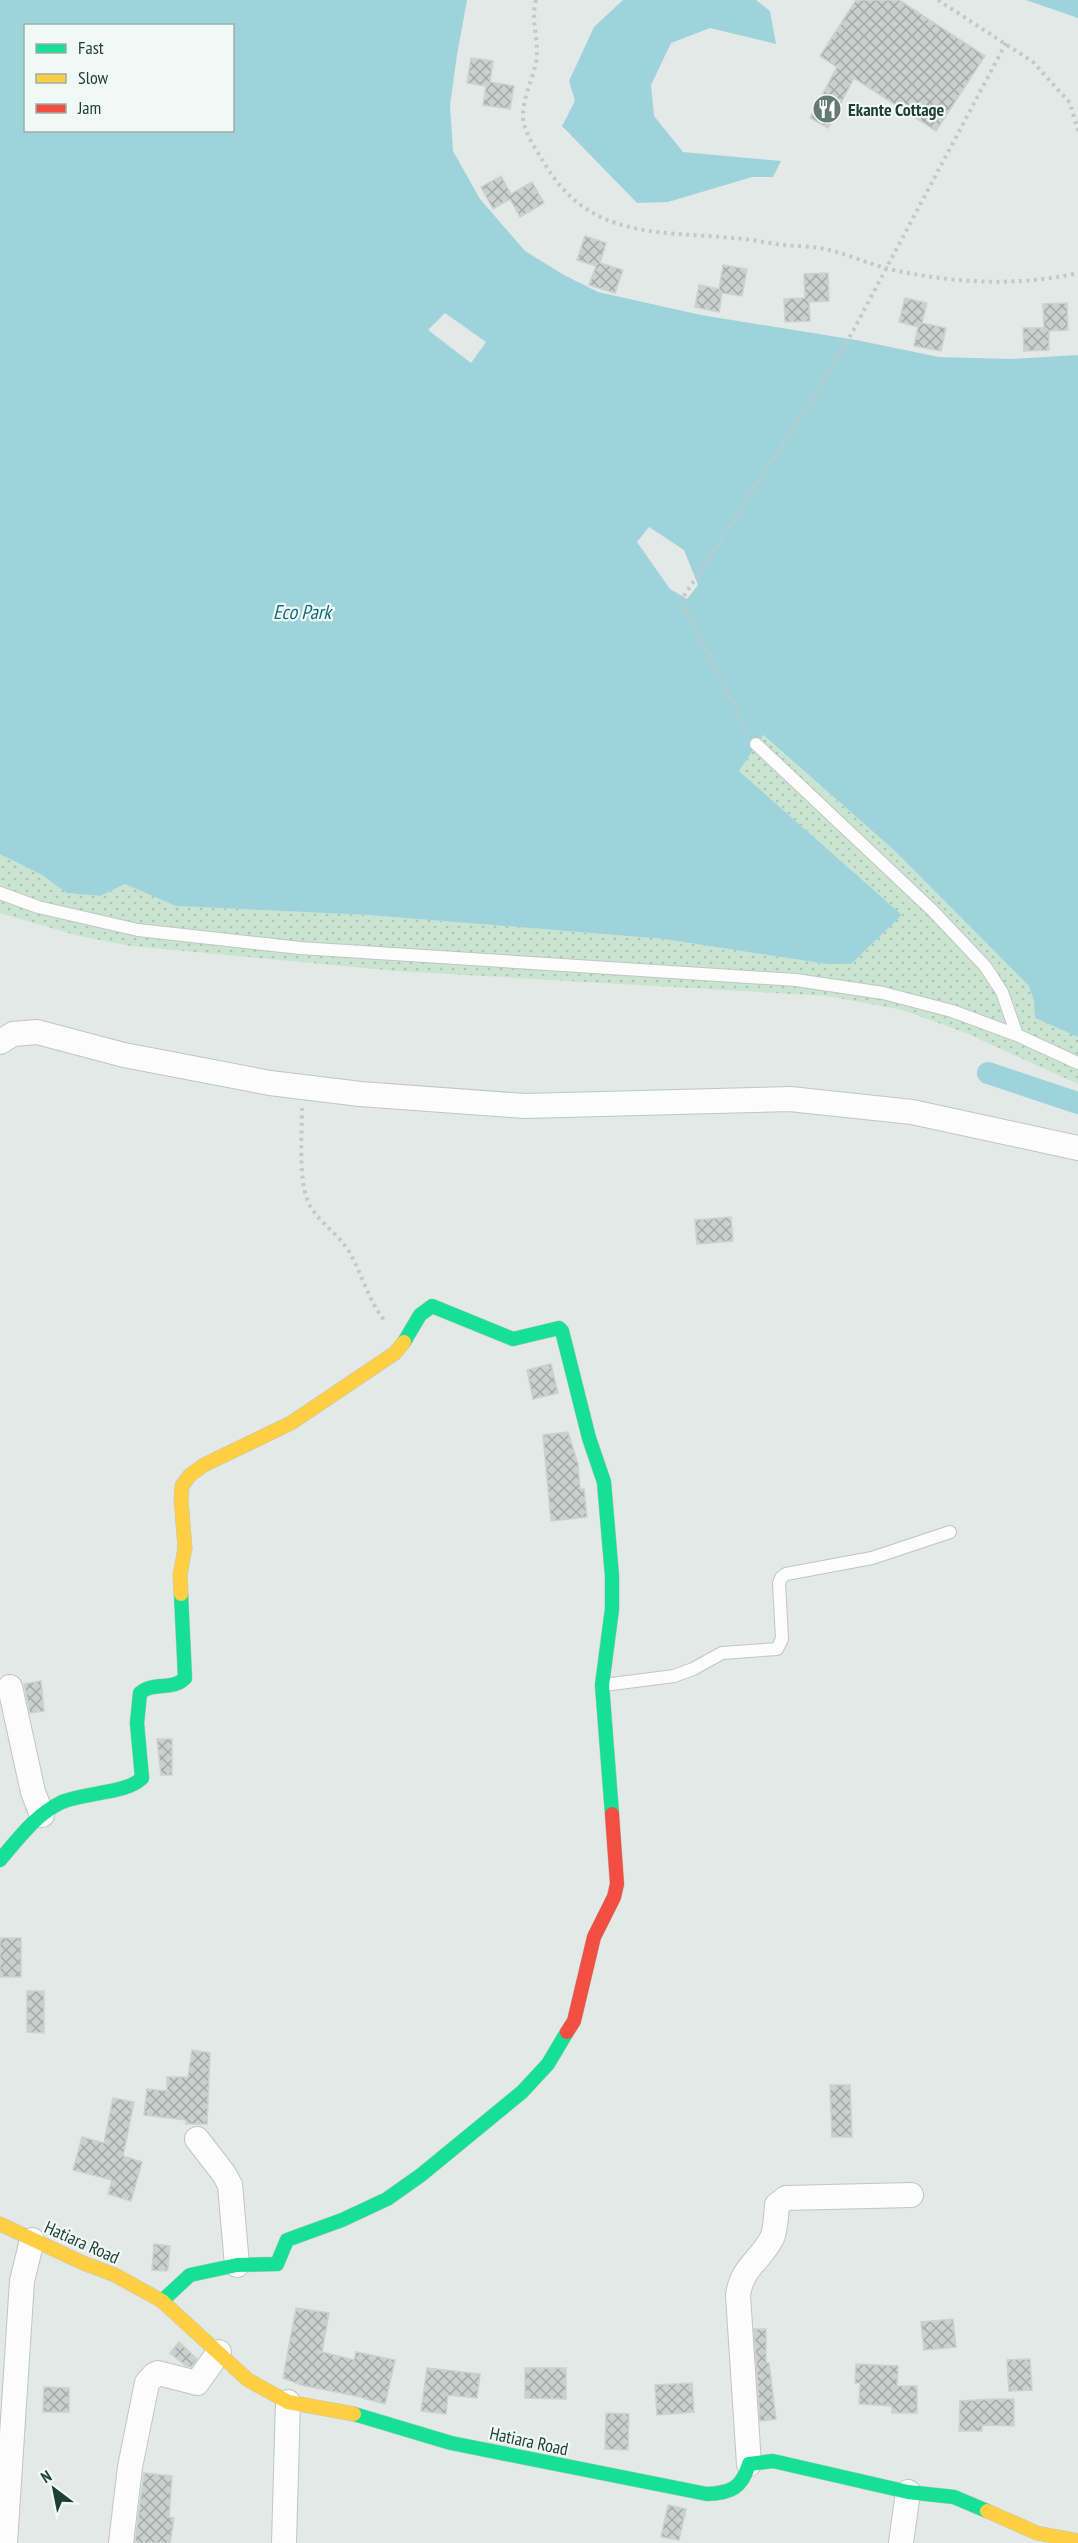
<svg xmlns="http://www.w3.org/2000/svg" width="1078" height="2543" viewBox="0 0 1078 2543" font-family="'PT Sans Narrow',sans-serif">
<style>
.park{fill:url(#park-dots)}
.water{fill:#9fd3dc;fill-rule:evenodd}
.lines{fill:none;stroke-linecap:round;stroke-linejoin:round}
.canal{stroke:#9fd3dc;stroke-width:22}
.building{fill:url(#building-cross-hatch);stroke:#cbd2cf;stroke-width:1.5}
.lane-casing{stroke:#c0c6c3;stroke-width:14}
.street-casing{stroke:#c0c6c3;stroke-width:26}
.fast-casing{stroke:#bec7c3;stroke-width:15}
.slow-casing{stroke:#bec7c3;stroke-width:15}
.jam-casing{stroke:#bec7c3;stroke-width:15}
.path{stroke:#c0cac6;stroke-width:4;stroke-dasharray:3 4.5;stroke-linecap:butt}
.lane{stroke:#fbfcfb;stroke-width:12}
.street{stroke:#fbfcfb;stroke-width:24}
.fast{stroke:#16e098;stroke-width:14}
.slow{stroke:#ffcf43;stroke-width:14}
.jam{stroke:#f24e42;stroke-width:14}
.labels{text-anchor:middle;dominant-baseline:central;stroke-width:4.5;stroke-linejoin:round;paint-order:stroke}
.poi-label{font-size:18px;font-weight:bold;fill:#1f3e36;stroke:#f0f9f5;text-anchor:start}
.street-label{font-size:18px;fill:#1f3e36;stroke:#f0f9f5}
.water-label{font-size:20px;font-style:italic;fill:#136d80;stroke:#f0f9f5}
</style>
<defs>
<pattern id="park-dots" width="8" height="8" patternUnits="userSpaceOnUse" patternTransform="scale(1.5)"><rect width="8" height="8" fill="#cae4d2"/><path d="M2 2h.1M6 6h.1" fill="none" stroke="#adc5b5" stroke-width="1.8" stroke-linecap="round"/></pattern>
<pattern id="building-cross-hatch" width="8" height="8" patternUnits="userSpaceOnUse" patternTransform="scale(1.5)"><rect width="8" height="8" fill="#cad0ce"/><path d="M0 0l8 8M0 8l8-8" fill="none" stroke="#a3aaa8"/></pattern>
</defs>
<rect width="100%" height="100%" fill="#e3e9e6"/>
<path class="park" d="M762,735L895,851L1029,986L1034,1001L1035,1018L1078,1037V1084L966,1033L903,1010L827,996L396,971L131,946L79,936L0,913V854L42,875L67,893L100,896L125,884L176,906L368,915L664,939L826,964H851L902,915L739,771Z"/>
<path class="water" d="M0,0H467L457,55L450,105L453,151L480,199L525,251L564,275L598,292L701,315L856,340L939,357L1011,359L1078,355V1037L1035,1018L1034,1001L1029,986L895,851L763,735L739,771L902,915L851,964H826L664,939L368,915L176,906L125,884L100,896L67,893L42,875L0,854ZM26,26H232V130H26ZM445,313L486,342L471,363L428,330ZM649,527L684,550L698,585L687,599L670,589L637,542Z
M623,0H756L770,11L776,44L710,28L671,43L651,85L654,116L683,152L781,161L773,177H752L668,202L637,203L562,126L575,101L569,81L594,27Z
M1026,0H1078V18Z"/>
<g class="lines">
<path class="canal" d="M988,1073L1078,1103"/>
</g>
<path class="building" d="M856,0H899L985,56L936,131L854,78L828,128L810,118L837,67L820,56Z
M471,58L493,61L490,82L514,86L510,109L483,105L486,86L467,83Z
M501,176L511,194L532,182L544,203L520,217L510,199L493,209L481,187Z
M585,236L606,243L600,263L623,270L615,293L589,285L596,266L577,260Z
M723,265L747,269L742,296L722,293L719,312L695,307L699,285L719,289Z
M828,273L829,301L809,302L810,321L785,322L784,299L805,298L804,274Z
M905,298L927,303L922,323L946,328L941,351L914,346L918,327L899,322Z
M1067,303L1068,330L1049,331V350L1024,351L1023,328H1044L1043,304Z
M731,1217L733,1241L697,1244L695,1220Z
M551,1364L558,1393L533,1399L527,1370Z
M568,1432L578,1464L580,1489H584L587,1517L551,1521L543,1435Z
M41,1681L44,1711L30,1713L24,1684Z
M157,1739H172V1775H161Z
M0,1938H21V1977H0Z
M27,1991H44V2033L27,2032Z
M192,2050L210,2053L207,2124H186V2120L144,2115L147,2089L167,2091V2077H188Z
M830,2085H850L852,2137H832Z
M113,2098L134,2102L123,2156L142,2162L131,2201L108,2194L112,2180L73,2170L82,2137L104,2143Z
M154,2244L170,2246L168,2269L166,2271L152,2270Z
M296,2308L329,2313L322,2352L354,2360L356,2352L395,2360L385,2404L356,2396L301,2385L283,2378Z
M953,2319L956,2347L924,2350L921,2322Z
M754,2329H766V2363H769L776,2419L760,2421Z
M179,2342L197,2359L191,2367L185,2365L170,2353Z
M1030,2359L1032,2390L1009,2391L1007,2360Z
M856,2364L898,2366L897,2386H917V2413H892V2406L859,2404L860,2383H855Z
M427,2368L480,2374L477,2398L448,2395L446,2414L421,2411Z
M525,2368H566V2399L525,2398Z
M692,2383L694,2412L657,2415L655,2385Z
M44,2387L69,2388V2412H43Z
M993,2399H1014V2426L982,2425V2431H959L960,2401Z
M606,2413L629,2414L628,2450L605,2449Z
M144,2473L172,2476L169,2517L174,2518L170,2543H135Z
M668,2505L686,2509L679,2540L661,2537Z"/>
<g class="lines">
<g class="lane-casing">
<path id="lane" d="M756,744L932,910L985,966L1002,992L1017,1035
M0,893L38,907L138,930L300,948L796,980L883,993L952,1011L1017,1035L1078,1063
M604,1685L674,1676L693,1669L722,1653L777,1649L782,1639L779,1583L781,1578L786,1574L872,1558L950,1532"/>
</g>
<g class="street-casing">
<path id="street" d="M0,1042L13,1034L37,1032L124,1055L270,1083L360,1094L525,1106L790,1099L912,1112L1078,1148
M10,1687L33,1792L42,1815
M197,2139L224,2174L230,2185L237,2265
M749,2464L738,2295C742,2267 760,2261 772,2238C776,2229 776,2215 777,2205L786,2198L911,2195
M5,2543L22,2281L32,2240
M121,2543L130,2467L147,2383L154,2375L158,2373L197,2383L219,2352
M284,2543L288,2402
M901,2543L908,2492"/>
</g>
<g class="fast-casing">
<path id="fast" d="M404,1342L420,1315L432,1306L513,1339L559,1328L562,1331L589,1438L604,1482L612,1576V1609L602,1685L612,1814
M0,1860C18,1839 36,1814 62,1802C85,1792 126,1794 142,1778L137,1723L140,1693C154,1681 173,1691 185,1678L181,1594
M162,2301L190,2275L237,2265L277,2264L287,2240L342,2220L387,2199L421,2175L522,2092L548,2064L567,2032
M354,2414L451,2443L707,2494C731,2493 742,2488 749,2464L773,2461L908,2492L954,2497L987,2511"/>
</g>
<g class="slow-casing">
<path id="slow" d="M181,1594L180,1575L185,1548L181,1498L182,1486L190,1475L204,1465L291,1423L395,1353L404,1342
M0,2224L83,2263L115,2275L162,2301L248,2380L288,2402L354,2414
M987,2511L1037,2533L1078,2541"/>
</g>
<g class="jam-casing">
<path id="jam" d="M567,2032L574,2021L594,1937L614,1897L617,1884L612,1814"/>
</g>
<path class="path" d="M536,0C530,22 540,40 536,63C532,80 523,98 523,115C522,130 536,149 543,161C588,239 655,231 734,238C750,239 767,243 783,245C795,246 808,246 819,248C844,252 865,263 889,269C951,283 1016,287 1078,273
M938,0L1033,62L1070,103L1078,131
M747,731L687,613L683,602L684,596L821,386L854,329L1006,43
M302,1108C302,1134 297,1188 312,1209C323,1226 341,1236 351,1255C363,1277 369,1302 385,1321"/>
<use href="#lane" class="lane"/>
<use href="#street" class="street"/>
<use href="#fast" class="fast"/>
<use href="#slow" class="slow"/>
<use href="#jam" class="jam"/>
</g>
<defs>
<g id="restaurant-disc" transform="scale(1.5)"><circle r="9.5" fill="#647a74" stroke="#f0f9f5"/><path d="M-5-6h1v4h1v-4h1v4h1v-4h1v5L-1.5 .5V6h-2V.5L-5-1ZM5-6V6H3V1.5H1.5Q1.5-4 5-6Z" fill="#fff"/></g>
</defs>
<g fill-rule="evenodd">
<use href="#restaurant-disc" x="827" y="109"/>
</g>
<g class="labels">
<g class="poi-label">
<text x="848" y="109">Ekante Cottage</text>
</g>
<g class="street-label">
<text transform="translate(82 2242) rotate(24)">Hatiara Road</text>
<text transform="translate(529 2441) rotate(12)">Hatiara Road</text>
</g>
<g class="water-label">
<text x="302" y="612">Eco Park</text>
</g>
</g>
<rect x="24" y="24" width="210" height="108" fill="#f0f9f5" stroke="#9caea9" stroke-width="1.5"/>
<rect x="36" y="44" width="30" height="9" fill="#16e098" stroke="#9caea9" stroke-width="1.5"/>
<text x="78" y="54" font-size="18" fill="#1f3e36">Fast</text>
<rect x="36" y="74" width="30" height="9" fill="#ffcf43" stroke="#9caea9" stroke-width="1.5"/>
<text x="78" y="84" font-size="18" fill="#1f3e36">Slow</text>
<rect x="36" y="104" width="30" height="9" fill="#f24e42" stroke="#9caea9" stroke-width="1.5"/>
<text x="78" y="114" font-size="18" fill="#1f3e36">Jam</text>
<g transform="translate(54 2489) rotate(328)" stroke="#f0f9f5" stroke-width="4.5" paint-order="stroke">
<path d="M0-4.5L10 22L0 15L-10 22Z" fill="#1f3e36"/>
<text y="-9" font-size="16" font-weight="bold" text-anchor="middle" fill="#1f3e36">N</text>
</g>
</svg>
